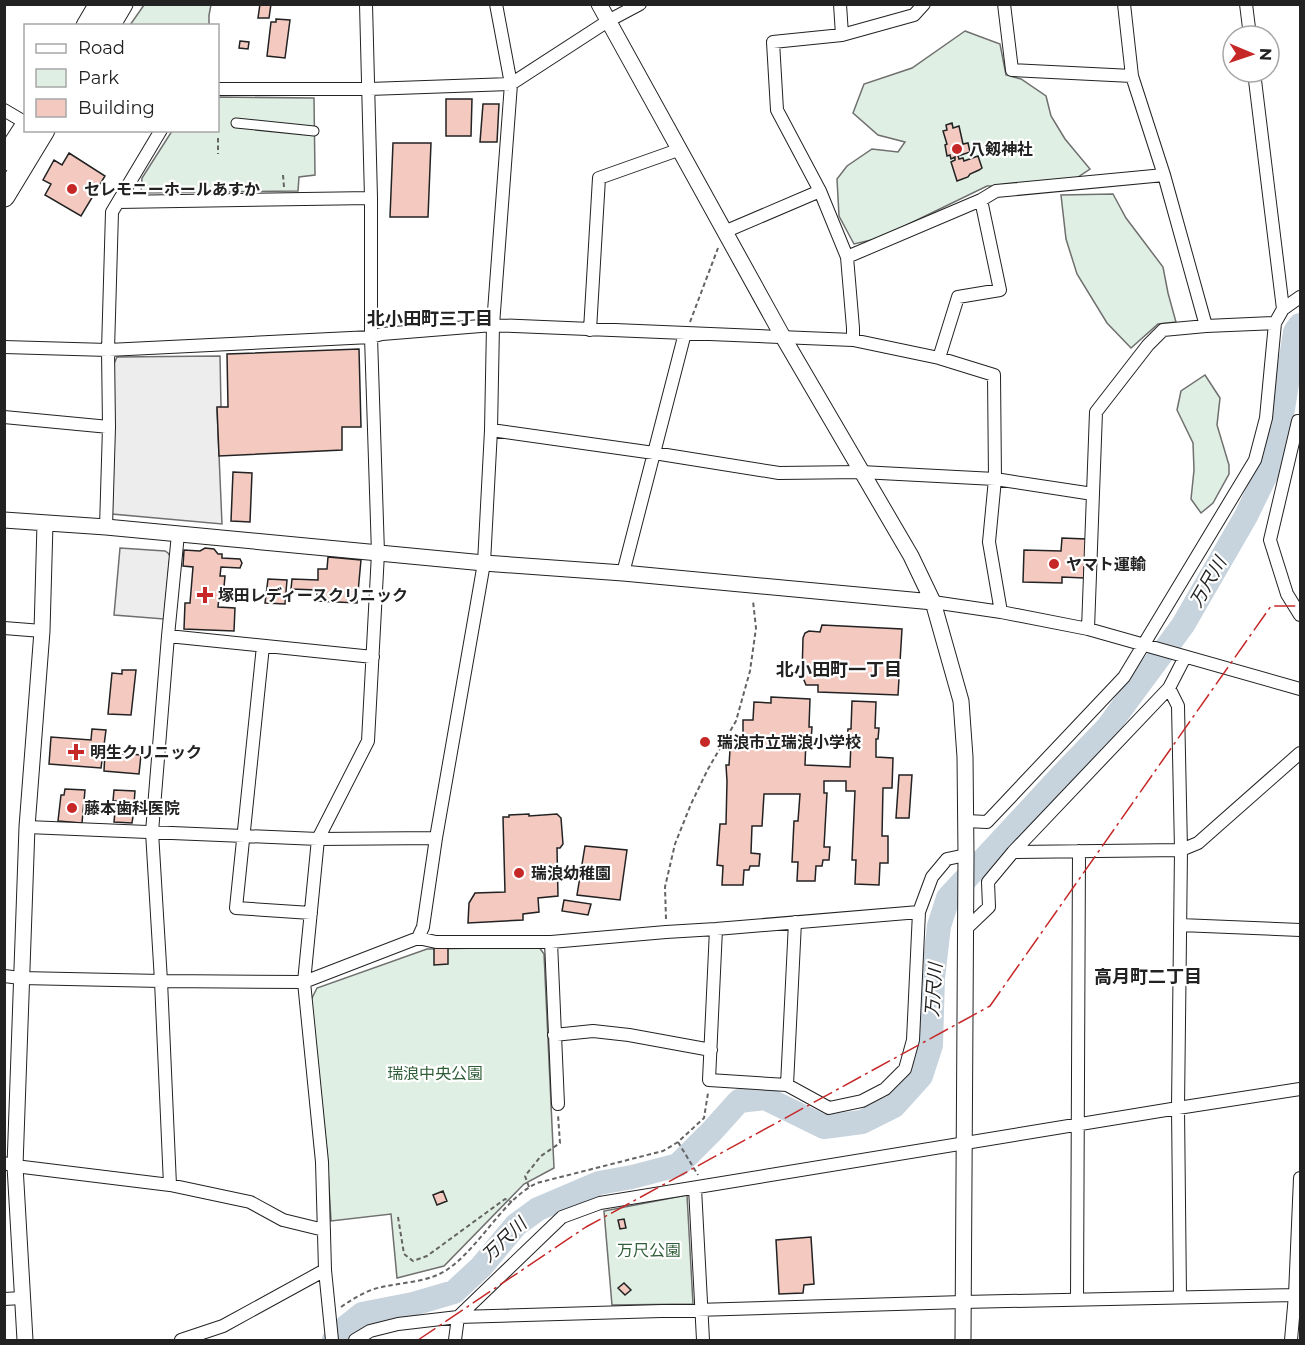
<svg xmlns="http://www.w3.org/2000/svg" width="1305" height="1345" viewBox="0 0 1305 1345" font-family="Montserrat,'Noto Sans JP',sans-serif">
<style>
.green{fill:#e0efe3;stroke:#6f6f6f;stroke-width:1.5}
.parking{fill:#ededed;stroke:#6f6f6f;stroke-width:1.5}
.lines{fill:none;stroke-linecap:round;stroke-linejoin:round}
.river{stroke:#c7d3dd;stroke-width:24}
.building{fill:#f3c9c0;stroke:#222;stroke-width:1.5}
.pedestrian-casing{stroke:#222;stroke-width:11}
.minor-casing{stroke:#222;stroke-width:14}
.tertiary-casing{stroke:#222;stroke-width:17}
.trunk-casing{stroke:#222;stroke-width:23}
.path{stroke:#646464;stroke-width:2;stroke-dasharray:4.5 3;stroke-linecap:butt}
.pedestrian{stroke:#fff;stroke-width:9}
.minor{stroke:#fff;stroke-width:12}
.tertiary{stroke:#fff;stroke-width:15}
.trunk{stroke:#fff;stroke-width:21}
.power{stroke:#c62828;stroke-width:1.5;stroke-dasharray:21 4.5 3 4.5;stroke-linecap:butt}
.poi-dot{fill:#c62828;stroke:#fff;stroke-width:2}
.labels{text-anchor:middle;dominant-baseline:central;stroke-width:4.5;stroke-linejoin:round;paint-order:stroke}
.poi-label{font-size:16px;font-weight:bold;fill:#222;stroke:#fff;text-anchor:start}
.park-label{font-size:16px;fill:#2f5e38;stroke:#fff}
.neighbourhood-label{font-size:18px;font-weight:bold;fill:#222;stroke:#fff}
.water-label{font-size:18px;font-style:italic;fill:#222;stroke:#fff}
</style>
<rect width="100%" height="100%" fill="#fff"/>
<path class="green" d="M144,5H211L209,15V25H130Z
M965,31L1000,44L1006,75L1021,79L1046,96L1051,116L1065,139L1090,169L1075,179L1008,186H987L880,238L854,244L839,216L837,179L847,166L872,149L898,152L905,142L878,135L853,113L864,84L912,68Z
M218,97L314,98L315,175L299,177L298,191L141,193L142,178L172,131L218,130Z
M1113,194L1126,218L1163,267L1168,293L1176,322L1158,324L1131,348L1107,323L1077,274L1066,239L1061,195Z
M1205,375L1220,398L1217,425L1229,465V474L1213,503L1201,513L1191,499L1194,470L1193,443L1177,410L1181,391Z
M539,947L544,954L554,1168L524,1184L444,1266L397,1278L391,1214L331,1221L327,1153L311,1000L317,988L427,949Z
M687,1195L693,1304L612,1305L604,1211Z"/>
<path class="parking" d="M220,356L221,407L217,408L222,524L112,514L113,366L117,357Z
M120,548L165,551L168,553L170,556L164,619L114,615Z"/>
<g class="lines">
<path class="river" d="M334,1340L347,1326L362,1314L413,1304L454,1292L481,1267L516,1225L538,1209L599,1183L632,1177L678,1165L712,1131L739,1101L765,1098L824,1127L862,1122L894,1106L921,1076L931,1045L933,978L939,926L948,898L1061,776L1107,728L1183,625L1246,516L1276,454L1295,332L1300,325"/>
</g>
<path class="building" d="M260,4H271L269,18H258Z
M276,19L290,20L285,58L267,56L271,22H276Z
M240,41L249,42L248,49L239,48Z
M446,99H472L471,136H446Z
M483,104H499L497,142H480Z
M952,123L953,128L959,126L963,144L968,143L970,152L958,156L959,159L963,158L964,161L978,156L982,168L979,170L970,174L968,177L957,181L951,162L955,160V157L951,159L950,155L947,156L945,145L947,144L943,131L947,130L946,125Z
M393,143H431L428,217H390Z
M69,153L105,176L81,216L45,195L51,184L43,180L54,160L62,165Z
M359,349L361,427H342V450L219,456L217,407H228L227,354Z
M233,472L252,473L250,522L231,521Z
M1062,538L1086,539L1084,578L1062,577V583L1023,582L1024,550L1061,551Z
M205,548L214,549L218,554H222V558L240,559L242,563L240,568L221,567L220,576H225L224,587H220L218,607L235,608L234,631L184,629L185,603H190L193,567L183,566L184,550L200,551Z
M328,557L361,560L357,603L317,601V590L291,589L292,579L318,580V569H327Z
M268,579L287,580L285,604L265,603Z
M822,625L902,629L898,695L818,692V685H806L802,675L803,638L805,633L809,631L820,632Z
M122,670H136L131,715L108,714L112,673L122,674Z
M771,697L810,699L809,727H812L811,741H806L805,765L850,767L851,742H847L848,729H851L852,701L876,702L875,728H879L878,739H876V757L893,758L892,788H883L882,836H888V863H880L879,885L855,884L856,860H852L855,791H846V781H824V793H827L824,847H830L829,860H823L822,866H816L815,881H797L798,862H792L794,821H798L800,794H764L762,826H752L751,853L760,854L759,866H750L749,870H744L743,885H722L723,866L717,865L720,824H726L727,781L726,765H729L731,735H743V720H753L754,702L771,703Z
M92,729L106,730L101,768L49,764L51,737L91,740Z
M105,752L141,755L139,774L104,771Z
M899,775H912L909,818H896Z
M65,789L85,790L82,823L58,821L61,795H64Z
M114,790L135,791L134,804H140L139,810H134L132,823L114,822L116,801H113Z
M529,814V816L557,814L561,818L563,844L560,848H557L558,896L538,898L539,912L523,914V920L468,923L469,903L475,893L505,892L503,817H509V815Z
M585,846L627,850L620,900L577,895Z
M564,900L591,904L588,915L562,911Z
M434,946H448V964L434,965Z
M443,1191L447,1201L437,1205L433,1195Z
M624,1219L626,1228L620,1229L618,1220Z
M811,1237L814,1284L804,1285L803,1293L779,1294L776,1240Z
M624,1283L631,1290L625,1295L618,1288Z"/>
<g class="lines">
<g class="pedestrian-casing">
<path id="pedestrian" d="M236,123L314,131"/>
</g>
<g class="minor-casing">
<path id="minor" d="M840,4L842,35L773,42L777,110L820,191L847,257L853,328V340
M1004,4L1012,70L1132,76
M1124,4L1132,76L1164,175L1206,326
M1246,4L1250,36
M842,35L914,15L924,4
M1254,72L1283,309
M218,89H369L511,84L608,21L640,4
M4,110L26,123
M118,202L371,198
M724,232L820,191
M847,257L981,200L996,191L1164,175
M590,330L599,178L678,150
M4,347L108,350L371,337L382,334L493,325L853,340L939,358L994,375L995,479L989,542L1001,612
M939,358L958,297L1000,290L981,200
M4,417L109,427
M1300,421H1298L1270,540L1287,594L1300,615
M491,430L654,453L779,473L861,472L995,479L1093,494
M106,527L109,427L108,350L112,212L161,130
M623,573L685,333
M933,602L1001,612L1088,629L1300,689
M4,628L42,631
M1088,629L1096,412L1148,345L1163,330L1206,326L1275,323
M168,636L373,657
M263,646L236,908L311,913
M1169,688L1178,706L1181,850L1178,1108L1180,1296
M966,821L987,822L1124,677L1255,460L1266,418L1275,323L1283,309L1300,297
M27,827L318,839L436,838
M1013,852L1169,688L1185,657
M1180,925L1300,930
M967,928L989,907L988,882L1013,852L1181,850L1198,843L1300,753
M716,929L709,1080L787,1085L829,1108L862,1101L885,1089L905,1069L913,1040L919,912
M418,938L423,927L436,838L484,563L491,430L493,325L511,84L496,4
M551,942L558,1104
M4,976L21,978L161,981L304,982L418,938L436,942H551L666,932L716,929L919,912L932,877L947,859L966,855
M554,1035L593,1031L629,1035L711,1050
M787,1085L795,922
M4,1163L15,1166L170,1185L250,1202L283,1220L324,1230
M170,1185L161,981L152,832L168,636L178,534
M695,1188L703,1340
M325,1270L332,1340
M4,1299L22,1298
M1077,1299L1079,851
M181,1340L223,1326L325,1270L322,1162L304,982L318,839L368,741L378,553L371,337V198L366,4
M355,1340L370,1331L398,1324L458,1317L963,1302L1300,1295
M455,1340L458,1317L562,1217L600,1203L1178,1108L1300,1089
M1291,1340L1295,1295L1300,1178"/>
</g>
<g class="tertiary-casing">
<path id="tertiary" d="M599,4L783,337L911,556L933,602L961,701L965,757L966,855L963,1340
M4,520L106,527L484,563L623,573L933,602
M25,1340L15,1166L27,827L42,631L45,524"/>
</g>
<g class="trunk-casing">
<path id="trunk" d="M87,26L100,4
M109,26L122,4
M4,160L26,126
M4,196L44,130"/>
</g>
<path class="path" d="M218,138V154
M283,175L284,187
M690,322L718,248
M666,919L665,887L675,844L691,804L708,769L736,721L750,671L756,628L753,601
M678,1142L698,1175
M529,1187L525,1176L541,1156L560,1143L558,1115
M398,1217L404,1254L413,1261L427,1256L505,1199L512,1202
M341,1307C354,1298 367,1290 382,1287C404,1282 430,1282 448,1269C481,1246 503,1199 537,1183L663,1151L678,1142L704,1118L708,1093"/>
<use href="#pedestrian" class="pedestrian"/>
<use href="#minor" class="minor"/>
<use href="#tertiary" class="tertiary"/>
<use href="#trunk" class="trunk"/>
<path class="power" d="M418,1340L586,1227L990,1006L1271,606H1300"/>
</g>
<g class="poi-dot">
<circle cx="957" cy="149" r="6"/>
<circle cx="72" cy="189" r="6"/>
<circle cx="1054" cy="564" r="6"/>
<path d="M202 586h6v6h6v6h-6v6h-6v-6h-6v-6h6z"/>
<circle cx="705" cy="742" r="6"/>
<path d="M73 743h6v6h6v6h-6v6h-6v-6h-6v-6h6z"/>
<circle cx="72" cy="808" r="6"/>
<circle cx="519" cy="873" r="6"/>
</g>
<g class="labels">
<g class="poi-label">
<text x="969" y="149">八剱神社</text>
<text x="84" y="189">セレモニーホールあすか</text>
<text x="1066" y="564">ヤマト運輸</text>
<text x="218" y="595">塚田レディースクリニック</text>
<text x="717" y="742">瑞浪市立瑞浪小学校</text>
<text x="90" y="752">明生クリニック</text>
<text x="84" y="808">藤本歯科医院</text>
<text x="531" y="873">瑞浪幼稚園</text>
</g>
<g class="park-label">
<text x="435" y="1073">瑞浪中央公園</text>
<text x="649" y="1250">万尺公園</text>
</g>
<g class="neighbourhood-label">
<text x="430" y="319">北小田町三丁目</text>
<text x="839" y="670">北小田町一丁目</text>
<text x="1148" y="977">高月町二丁目</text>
</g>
<g class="water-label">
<text transform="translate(1208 582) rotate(-60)">万尺川</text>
<text transform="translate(934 990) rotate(-86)">万尺川</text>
<text transform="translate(504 1240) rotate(-44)">万尺川</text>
</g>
</g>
<rect width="1305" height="1345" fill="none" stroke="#222222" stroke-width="12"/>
<rect x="24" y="24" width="195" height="108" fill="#ffffff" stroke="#a7a7a7" stroke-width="1.5"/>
<rect x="36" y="44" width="30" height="9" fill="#ffffff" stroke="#a7a7a7" stroke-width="1.5"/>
<text x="78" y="54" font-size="18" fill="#222222">Road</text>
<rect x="36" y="69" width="30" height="18" fill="#e0efe3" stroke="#a7a7a7" stroke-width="1.5"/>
<text x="78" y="84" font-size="18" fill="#222222">Park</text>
<rect x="36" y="99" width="30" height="18" fill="#f3c9c0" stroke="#a7a7a7" stroke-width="1.5"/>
<text x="78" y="114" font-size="18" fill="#222222">Building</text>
<g transform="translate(1251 54) rotate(92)"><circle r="28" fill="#ffffff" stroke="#a7a7a7" stroke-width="1.5"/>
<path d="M0-4.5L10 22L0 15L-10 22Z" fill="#c62828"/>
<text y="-9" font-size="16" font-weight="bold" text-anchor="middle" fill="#222222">N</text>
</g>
</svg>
